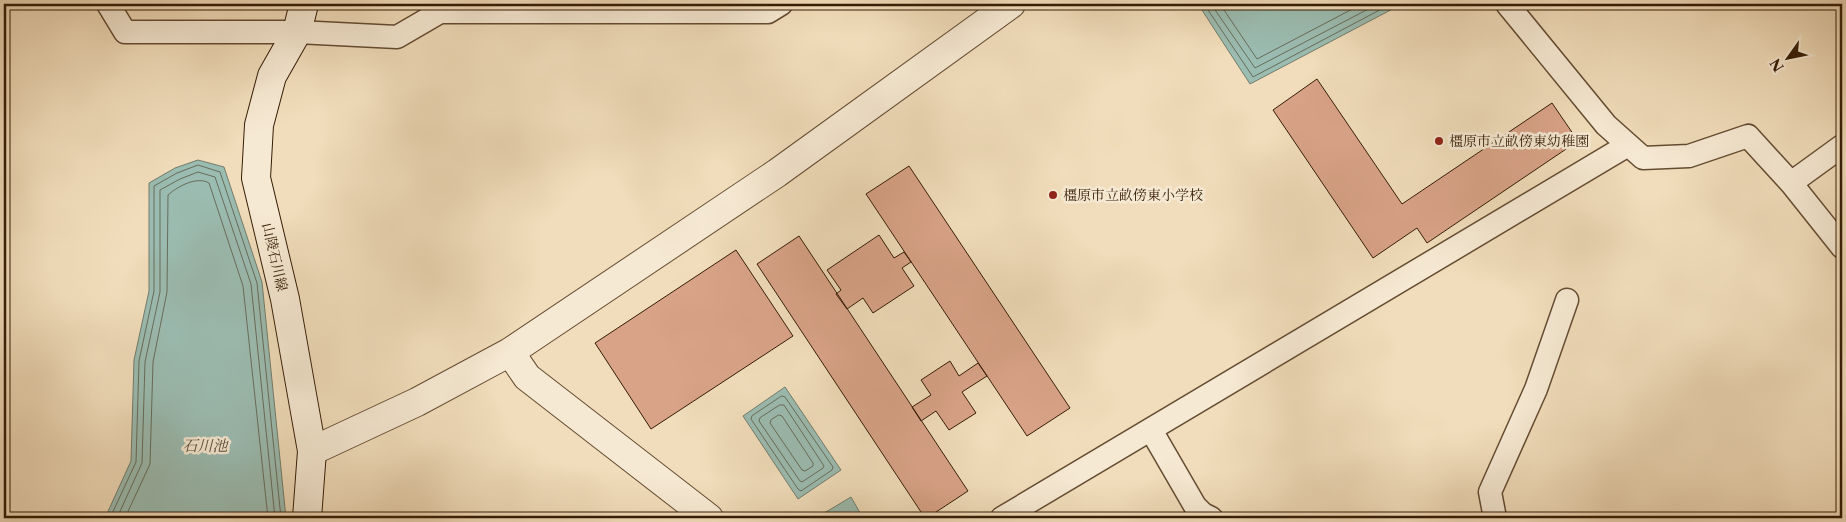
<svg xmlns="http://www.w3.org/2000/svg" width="1846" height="522" viewBox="0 0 1846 522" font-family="'Libre Caslon Text','Noto Serif JP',serif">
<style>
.water{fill:#9bbcb1;stroke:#727c6c}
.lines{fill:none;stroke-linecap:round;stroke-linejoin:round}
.shore{stroke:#686c5b;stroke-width:1}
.building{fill:#d9a388;stroke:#351c05}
.minor-casing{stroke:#644c32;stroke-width:25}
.tertiary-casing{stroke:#644c32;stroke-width:30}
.secondary-casing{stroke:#351c05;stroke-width:30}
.minor{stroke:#f6e9d3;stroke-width:22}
.tertiary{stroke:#f6e9d3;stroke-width:28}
.secondary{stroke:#f6e9d3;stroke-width:28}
.poi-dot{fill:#8f2418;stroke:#f6e9d3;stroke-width:2}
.labels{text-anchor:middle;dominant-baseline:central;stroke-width:5;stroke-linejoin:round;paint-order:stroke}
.poi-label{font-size:14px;fill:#351c05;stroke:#f6e9d3;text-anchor:start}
.street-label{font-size:14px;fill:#351c05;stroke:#f6e9d3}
.water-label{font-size:15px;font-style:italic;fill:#544c39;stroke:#f6e9d3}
</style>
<rect width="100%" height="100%" fill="#f1ddbb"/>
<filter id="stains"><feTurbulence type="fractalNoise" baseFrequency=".004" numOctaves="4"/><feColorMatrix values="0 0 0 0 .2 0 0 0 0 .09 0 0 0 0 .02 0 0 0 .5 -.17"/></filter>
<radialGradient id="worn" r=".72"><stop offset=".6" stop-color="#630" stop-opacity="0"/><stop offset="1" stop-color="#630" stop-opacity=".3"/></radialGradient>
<path class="water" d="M1198,4H1402L1250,84Z
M198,160L224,167L262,282L286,518H105L131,461L134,360L149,291V183L175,168Z
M785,387L841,470L798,499L743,416Z
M851,497L863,518H816Z"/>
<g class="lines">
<path class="shore" d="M1204,4L1253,77L1391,4
M1211,4L1255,68L1378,4
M1220,4L1257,59L1362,4
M782,396L785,397L833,467L832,470L801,491L798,489L751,419L752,416Z
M780,405H784L824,466L823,468L802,482L800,481L759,421L760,418Z
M779,415L782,416L813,463V466L805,471L802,470L770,423L771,420Z
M110,518L136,462L139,361L154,291V186L177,173L198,165L220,172L257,283L281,518
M117,518L142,463L145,362L160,292V190L180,179L198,172L215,177L251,284L275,518
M125,518L150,464L153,362L167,292L168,195C178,186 197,176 209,183L243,286L268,518"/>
</g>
<path class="building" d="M1317,79L1402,204L1552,103L1578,141L1427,243L1417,228L1373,258L1273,110Z
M909,166L1070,408L1027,436L866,194Z
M879,235L894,258L904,252L911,262L902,268L914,286L873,313L863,298L847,309L836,294L841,290L827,270Z
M799,236L968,491L927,518H925L757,264Z
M736,250L793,336L651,429L595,343Z
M950,361L959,376L978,363L987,376L962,392L976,413L949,430L936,411L921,421L912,407L931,395L921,380Z"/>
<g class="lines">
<g class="minor-casing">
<path id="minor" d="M108,4L125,32H297L397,37L440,12H768L781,4
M1507,4L1606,125L1643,158L1689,156L1748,136L1791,183L1842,247
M1791,183L1842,146
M1151,430L1195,506L1203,514L1211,518
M1002,518L1628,145
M1495,518L1490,492L1536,389L1567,300"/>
</g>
<g class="tertiary-casing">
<path id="tertiary" d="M510,352L527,377L709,518
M312,451L417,402L510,352L777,173L1011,4"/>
</g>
<g class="secondary-casing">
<path id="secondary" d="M304,4L297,32L272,76L259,125L256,178L285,299L312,451L307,518"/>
</g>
<use href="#minor" class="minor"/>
<use href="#tertiary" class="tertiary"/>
<use href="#secondary" class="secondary"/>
</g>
<g class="poi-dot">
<circle cx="1439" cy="141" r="5"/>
<circle cx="1053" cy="195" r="5"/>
</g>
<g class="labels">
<g class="poi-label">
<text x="1449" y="141">橿原市立畝傍東幼稚園</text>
<text x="1063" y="195">橿原市立畝傍東小学校</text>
</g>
<g class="street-label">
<text transform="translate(275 257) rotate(77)">山陵石川線</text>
</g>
<g class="water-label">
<text x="205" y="445">石川池</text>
</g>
</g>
<rect width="1846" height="522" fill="none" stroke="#f1ddbb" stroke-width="20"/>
<rect x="5" y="5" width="1836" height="512" fill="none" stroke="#351c05" stroke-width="2.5"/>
<rect x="10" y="10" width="1826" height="502" fill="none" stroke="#351c05"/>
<g transform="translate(1788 58) rotate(237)" stroke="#f6e9d3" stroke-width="4" paint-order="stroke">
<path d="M0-4L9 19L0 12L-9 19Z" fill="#351c05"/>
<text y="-8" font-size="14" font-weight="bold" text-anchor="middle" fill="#351c05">N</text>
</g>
<rect width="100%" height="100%" filter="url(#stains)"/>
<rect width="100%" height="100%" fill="url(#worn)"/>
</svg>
